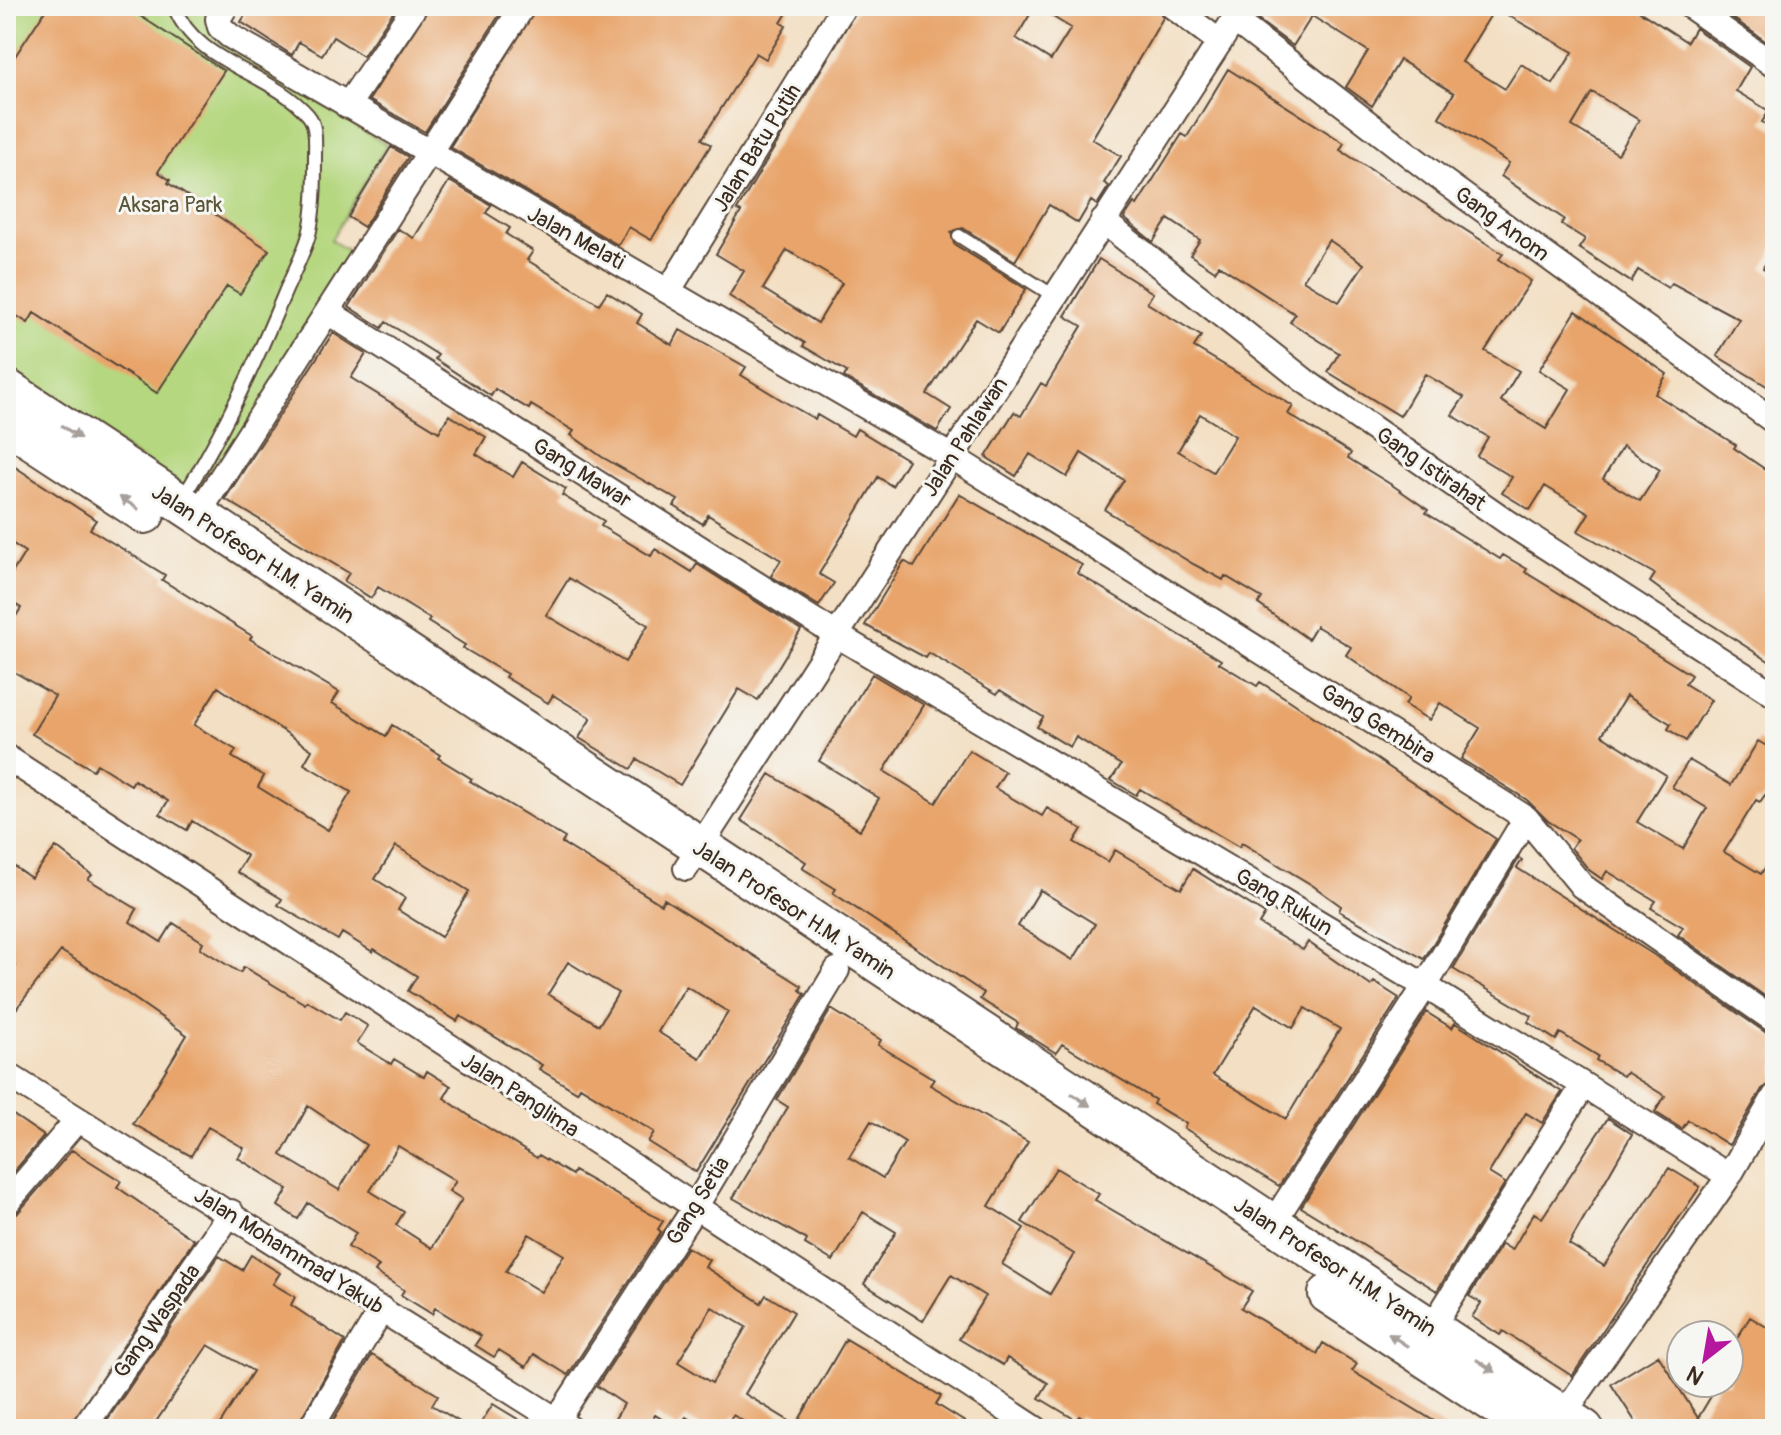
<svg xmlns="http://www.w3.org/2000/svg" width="1781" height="1435" viewBox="0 0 1781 1435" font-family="Pangolin,sans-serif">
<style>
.green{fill:#b5d77f;stroke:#78804e;stroke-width:2}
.building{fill:#e8a46a;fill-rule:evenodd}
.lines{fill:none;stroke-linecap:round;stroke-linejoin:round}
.service-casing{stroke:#574537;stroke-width:16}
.minor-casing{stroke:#574537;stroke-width:28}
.primary-casing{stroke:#574537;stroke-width:42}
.service{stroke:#fff;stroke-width:12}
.minor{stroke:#fff;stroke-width:24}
.primary{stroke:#fff;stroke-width:38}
.oneway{fill:#a79f9a}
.labels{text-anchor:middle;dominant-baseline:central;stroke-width:6;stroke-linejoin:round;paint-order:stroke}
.street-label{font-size:22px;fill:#3b2a1e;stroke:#f6f6f2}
.park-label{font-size:22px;fill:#5a5536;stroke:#f6f6f2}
</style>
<rect width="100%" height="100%" fill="#f6f6f2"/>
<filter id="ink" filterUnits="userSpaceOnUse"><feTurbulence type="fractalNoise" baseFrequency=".0125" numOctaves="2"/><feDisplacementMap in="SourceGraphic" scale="16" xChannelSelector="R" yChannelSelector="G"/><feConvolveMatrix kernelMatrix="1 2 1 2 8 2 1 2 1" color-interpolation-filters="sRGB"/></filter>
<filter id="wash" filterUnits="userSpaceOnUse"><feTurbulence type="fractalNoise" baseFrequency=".006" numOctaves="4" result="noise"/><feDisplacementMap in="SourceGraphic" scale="32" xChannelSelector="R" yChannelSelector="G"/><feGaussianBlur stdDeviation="1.8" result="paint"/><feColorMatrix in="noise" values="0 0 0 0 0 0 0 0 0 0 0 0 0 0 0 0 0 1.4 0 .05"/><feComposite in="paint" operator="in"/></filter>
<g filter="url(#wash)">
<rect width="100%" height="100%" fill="#f3dfc3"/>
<path class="green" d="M6,6H233L214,38L387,145L331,240L364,261L209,504L6,371Z"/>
<g id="blocks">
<path class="building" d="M48,6H125L224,71L158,172L170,180L168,183L269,250L240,294L227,286L157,393L34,313L28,323L6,309V70Z
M251,6H397L363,56L333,37L322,55L299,42L292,55L241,22Z
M430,6H505L425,132L369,100Z
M538,6H791L781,23L786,26L766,59L756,53L702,139L711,145L651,240L629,227L618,245L450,147Z
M859,6H1157L1163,18L1092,139L1121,156L1104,183L1109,186L1097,205L1091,201L1078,223L1049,205L1015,261L963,228L951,232L954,244L1026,289L999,333L976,319L927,394L951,409L937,431L844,377L847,372L803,346L805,343L729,296L744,271L716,254L741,212L737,210ZM1035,6L1071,28L1051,60L1016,38ZM787,250L842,283L818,323L763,289Z
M1267,6H1631L1687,42L1695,28L1750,67L1736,91L1769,111L1762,122L1775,130V246L1763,268L1775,276V391L1717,356L1739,319L1672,283L1668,288L1638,270L1631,282L1579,248L1585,239L1561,224L1564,219L1501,176L1509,163L1439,117L1454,93L1400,60L1372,106L1346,87L1368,51L1312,16L1293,46L1258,20ZM1495,8L1573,52L1553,84L1521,64L1505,89L1462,62ZM1592,92L1639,120L1618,154L1572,126Z
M1716,6H1775V48Z
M1228,69L1344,143L1340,150L1503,254L1499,259L1531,281L1485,351L1519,371L1501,401L1546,429L1570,389L1539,370L1576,311L1667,374L1655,394L1736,445L1734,448L1775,476V665L1681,605L1650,582L1655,574L1578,531L1589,513L1545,486L1530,510L1502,493L1512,477L1477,456L1488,437L1452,415L1464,397L1425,374L1400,416L1328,372L1339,353L1290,322L1295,314L1219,265L1215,271L1190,255L1200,240L1168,219L1153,242L1124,218L1134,203L1137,205L1182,134L1187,137ZM1329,240L1364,264L1339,302L1303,280ZM1623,446L1660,470L1640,501L1603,479Z
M391,147L408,157L364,227L348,217Z
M449,181L491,205L486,213L510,228L506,234L533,251L527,260L599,304L607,292L642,314L637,323L672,345L680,330L746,367L741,375L785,402L815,419L817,415L853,436L857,429L908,460L892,486L878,477L819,574L834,583L819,606L771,576L781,560L708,515L703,524L674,506L678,500L602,457L571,435L574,431L531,405L529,409L495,389L491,396L435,359L438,355L386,322L382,328L349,307L398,229L414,238Z
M1099,259L1153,293L1147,303L1201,336L1194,347L1293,406L1288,414L1351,453L1348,458L1395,487L1428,510L1426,513L1500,559L1503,555L1527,569L1525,572L1691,675L1685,684L1711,700L1686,741L1668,729L1671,724L1626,696L1602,735L1666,775L1637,822L1683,849L1707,808L1672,787L1689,760L1731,785L1758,741L1775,751V802L1765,795L1760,802L1756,800L1724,852L1761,874L1775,852V982L1766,997L1678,935L1683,927L1651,908L1656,901L1607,871L1602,879L1589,870L1571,848L1577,839L1548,821L1527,800L1461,759L1480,728L1440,703L1429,720L1405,705L1409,698L1346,655L1351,647L1316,626L1308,639L1258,604L1262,598L1225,576L1223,580L1193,564L1105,510L1124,480L1081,453L1067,477L1030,454L1016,476L986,457L1014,412L1021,416L1041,383L1046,386L1082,326L1065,316ZM1200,414L1235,436L1213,472L1178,451Z
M333,333L366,354L351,378L439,432L449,415L486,437L476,454L513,477L522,462L566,489L562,495L604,521L601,526L651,556L655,549L692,572L697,564L801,630L758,700L739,689L680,785L637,759L631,769L579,738L591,718L553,695L548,703L505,677L507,674L463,648L465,645L428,622L430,619L378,587L371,598L344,581L349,573L225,499ZM569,578L648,625L625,662L546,615Z
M6,461L96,520L90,529L165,575L162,580L252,636L250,639L339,692L332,703L386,736L392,725L440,755L438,758L472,779L470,781L565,838L562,843L661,904L664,899L802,986L800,990L805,994L696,1172L648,1142L654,1132L580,1087L577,1092L539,1069L542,1065L460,1016L457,1021L408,991L417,976L374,949L373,952L342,933L338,940L278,905L282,899L237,872L247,856L192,821L187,830L160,814L168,801L134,780L131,785L97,764L93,770L32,734L55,696L6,667V632L21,608L6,598V583L25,552L6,539ZM218,687L312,750L304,764L351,792L328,830L258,787L264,776L232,757L236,750L194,725ZM396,846L469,891L441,937L398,910L405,898L375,879ZM568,962L618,993L599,1025L548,994ZM686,986L728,1012L700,1058L658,1032Z
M959,494L1082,565L1077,573L1221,660L1219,663L1257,686L1260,682L1289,700L1496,839L1424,959L1339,911L1341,906L1312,885L1242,843L1239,847L1140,789L1136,795L1111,780L1121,765L1076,737L1070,747L1037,727L1043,717L1000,690L997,694L929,653L926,658L865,625L904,561L914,567Z
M872,674L924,705L884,771L936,803L969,750L1005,772L995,788L1042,816L1047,808L1082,829L1074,842L1108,862L1115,850L1181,889L1193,869L1265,914L1259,924L1303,950L1308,942L1371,986L1374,982L1399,998L1279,1186L1184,1128L1186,1124L1153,1104L1155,1100L1062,1044L1056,1053L1016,1028L1018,1023L980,999L984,993L833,893L836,889L802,868L806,862L741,820L770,774L860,830L879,798L819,761ZM1040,890L1095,924L1073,960L1018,926ZM1256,1005L1293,1028L1305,1008L1340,1029L1286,1119L1213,1075Z
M56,847L92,875L88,879L137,909L130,922L161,942L173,923L203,942L200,948L240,973L244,967L305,1004L307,1001L340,1020L345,1012L368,1026L357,1043L391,1064L394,1059L424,1077L427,1071L451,1086L444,1098L474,1119L537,1158L539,1155L572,1175L574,1171L663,1221L658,1229L661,1232L568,1375L534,1354L526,1367L499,1350L494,1357L475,1345L481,1336L435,1308L432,1314L401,1295L404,1290L375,1272L379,1266L348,1247L356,1233L308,1203L298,1219L278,1206L288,1189L238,1158L244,1148L208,1127L191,1156L133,1124L187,1035L103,977L61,951L6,1022V979L15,966L6,959V861L31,878ZM308,1106L366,1145L339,1190L281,1155ZM398,1146L456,1181L449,1191L462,1199L432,1248L396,1225L404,1212L370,1191ZM529,1234L564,1255L541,1292L506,1271Z
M1519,858L1522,860L1517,868L1654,955L1775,1039V1081L1762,1089L1729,1145L1688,1120L1682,1129L1655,1112L1665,1096L1626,1072L1623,1076L1596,1060L1598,1056L1560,1033L1556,1040L1528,1022L1532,1016L1453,969Z
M831,1009L881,1040L878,1045L934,1079L930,1085L1028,1142L989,1206L1024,1228L1002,1264L1050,1294L1074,1254L1022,1222L1056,1168L1099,1194L1095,1200L1252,1291L1241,1308L1317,1354L1323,1343L1357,1364L1352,1371L1447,1429H1101L1079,1416L1076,1420L1039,1398L1048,1383L1007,1358L1003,1365L959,1339L985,1296L951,1275L923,1321L864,1284L896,1232L863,1212L833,1261L805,1244L807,1240L733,1198L788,1107L777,1100ZM871,1121L905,1142L883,1178L849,1157Z
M1426,1012L1452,1028L1455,1023L1562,1092L1542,1123L1526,1113L1489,1173L1505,1183L1437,1291L1301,1207Z
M6,1110L44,1136L6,1181Z
M1608,1118L1632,1134L1569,1244L1604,1266L1669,1168L1700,1187L1572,1376L1503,1331L1500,1335L1472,1317L1481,1303L1469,1296L1502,1244L1512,1250L1534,1213L1542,1218Z
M72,1150L121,1181L117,1187L194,1240L68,1429H6V1219L17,1214Z
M687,1247L709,1260L705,1267L761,1303L766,1295L794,1312L745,1394L796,1425L846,1339L941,1396L936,1404L976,1429H756L733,1415L724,1429H705L686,1417L678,1429L655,1415L647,1429H625L613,1422L624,1404L597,1386ZM712,1307L746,1327L712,1383L678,1362Z
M251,1255L280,1273L273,1284L295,1297L291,1305L345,1341L295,1429H217L253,1371L208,1345L151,1429H101L219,1256L242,1270Z
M1750,1317L1775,1332V1429H1640L1611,1384L1658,1355L1698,1418L1719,1383H1729V1352Z
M372,1355L438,1395L432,1405L471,1429H328Z
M493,1404L534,1429H477Z"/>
</g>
</g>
<g filter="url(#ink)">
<use href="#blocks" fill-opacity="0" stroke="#574537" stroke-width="2"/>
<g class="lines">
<g class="service-casing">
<path id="service" d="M174,6C195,64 270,71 308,115C317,125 315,144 315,156C315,182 315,210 309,235C303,256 291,277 283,297C254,367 222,435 182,499
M959,236L1054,296"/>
</g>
<g class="minor-casing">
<path id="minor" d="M226,6L218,19L220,27L230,36L954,458L1526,818L1582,886L1775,1021
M1172,6L1220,42
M1690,6L1775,66
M1234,20L1438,177L1775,422
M347,106L415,6
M1103,221L1305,381L1506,521L1775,695
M669,290L844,6
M328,312L835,634L1425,986L1729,1176
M196,517L523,6
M6,757L1036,1429
M686,868L1243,6
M6,1074L571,1429
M6,1204L77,1120
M1271,1226L1425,986L1526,818
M1431,1329L1583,1086
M1563,1415L1729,1176L1775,1096
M83,1429L231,1212
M310,1429L382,1309
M551,1429L694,1209L837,970"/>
</g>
<g class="primary-casing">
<path id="primary" d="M6,388L1584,1429
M6,423L145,514
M1328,1294L1533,1429"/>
</g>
<use href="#service" class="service"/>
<use href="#minor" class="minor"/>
<use href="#primary" class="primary"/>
</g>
<defs><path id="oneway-solid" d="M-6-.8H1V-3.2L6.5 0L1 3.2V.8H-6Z" transform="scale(2)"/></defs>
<g class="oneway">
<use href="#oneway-solid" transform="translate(71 432) rotate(34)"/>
<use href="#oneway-solid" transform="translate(129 503) rotate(-147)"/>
<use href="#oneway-solid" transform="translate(1081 1100) rotate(33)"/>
<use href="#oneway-solid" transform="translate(1398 1340) rotate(-147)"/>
<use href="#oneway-solid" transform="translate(1486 1366) rotate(33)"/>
</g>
</g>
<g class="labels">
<g class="street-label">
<text transform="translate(757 148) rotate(-58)">Jalan Batu Putih</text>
<text transform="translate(1502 224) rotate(36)">Gang Anom</text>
<text transform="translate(576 238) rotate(29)">Jalan Melati</text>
<text transform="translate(965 437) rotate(-57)">Jalan Pahlawan</text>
<text transform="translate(1431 469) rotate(35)">Gang Istirahat</text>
<text transform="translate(582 473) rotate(32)">Gang Mawar</text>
<text transform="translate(253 554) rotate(33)">Jalan Profesor H.M. Yamin</text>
<text transform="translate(1378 724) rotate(32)">Gang Gembira</text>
<text transform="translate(1284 902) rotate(31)">Gang Rukun</text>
<text transform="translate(794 910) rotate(33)">Jalan Profesor H.M. Yamin</text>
<text transform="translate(520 1095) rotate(33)">Jalan Panglima</text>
<text transform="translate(698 1201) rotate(-58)">Gang Setia</text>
<text transform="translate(289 1251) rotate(32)">Jalan Mohammad Yakub</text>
<text transform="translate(1335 1267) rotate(33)">Jalan Profesor H.M. Yamin</text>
<text transform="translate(157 1321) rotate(-55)">Gang Waspada</text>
</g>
<g class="park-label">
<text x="170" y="205">Aksara Park</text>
</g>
</g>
<rect width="1781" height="1435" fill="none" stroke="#f6f6f2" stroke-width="32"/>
<g transform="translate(1705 1359) rotate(211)"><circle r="38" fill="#f6f6f2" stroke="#aba49d" stroke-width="2"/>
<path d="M0-6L14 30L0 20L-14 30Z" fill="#b5179e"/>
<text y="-12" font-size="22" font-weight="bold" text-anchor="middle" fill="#3b2a1e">N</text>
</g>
</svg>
